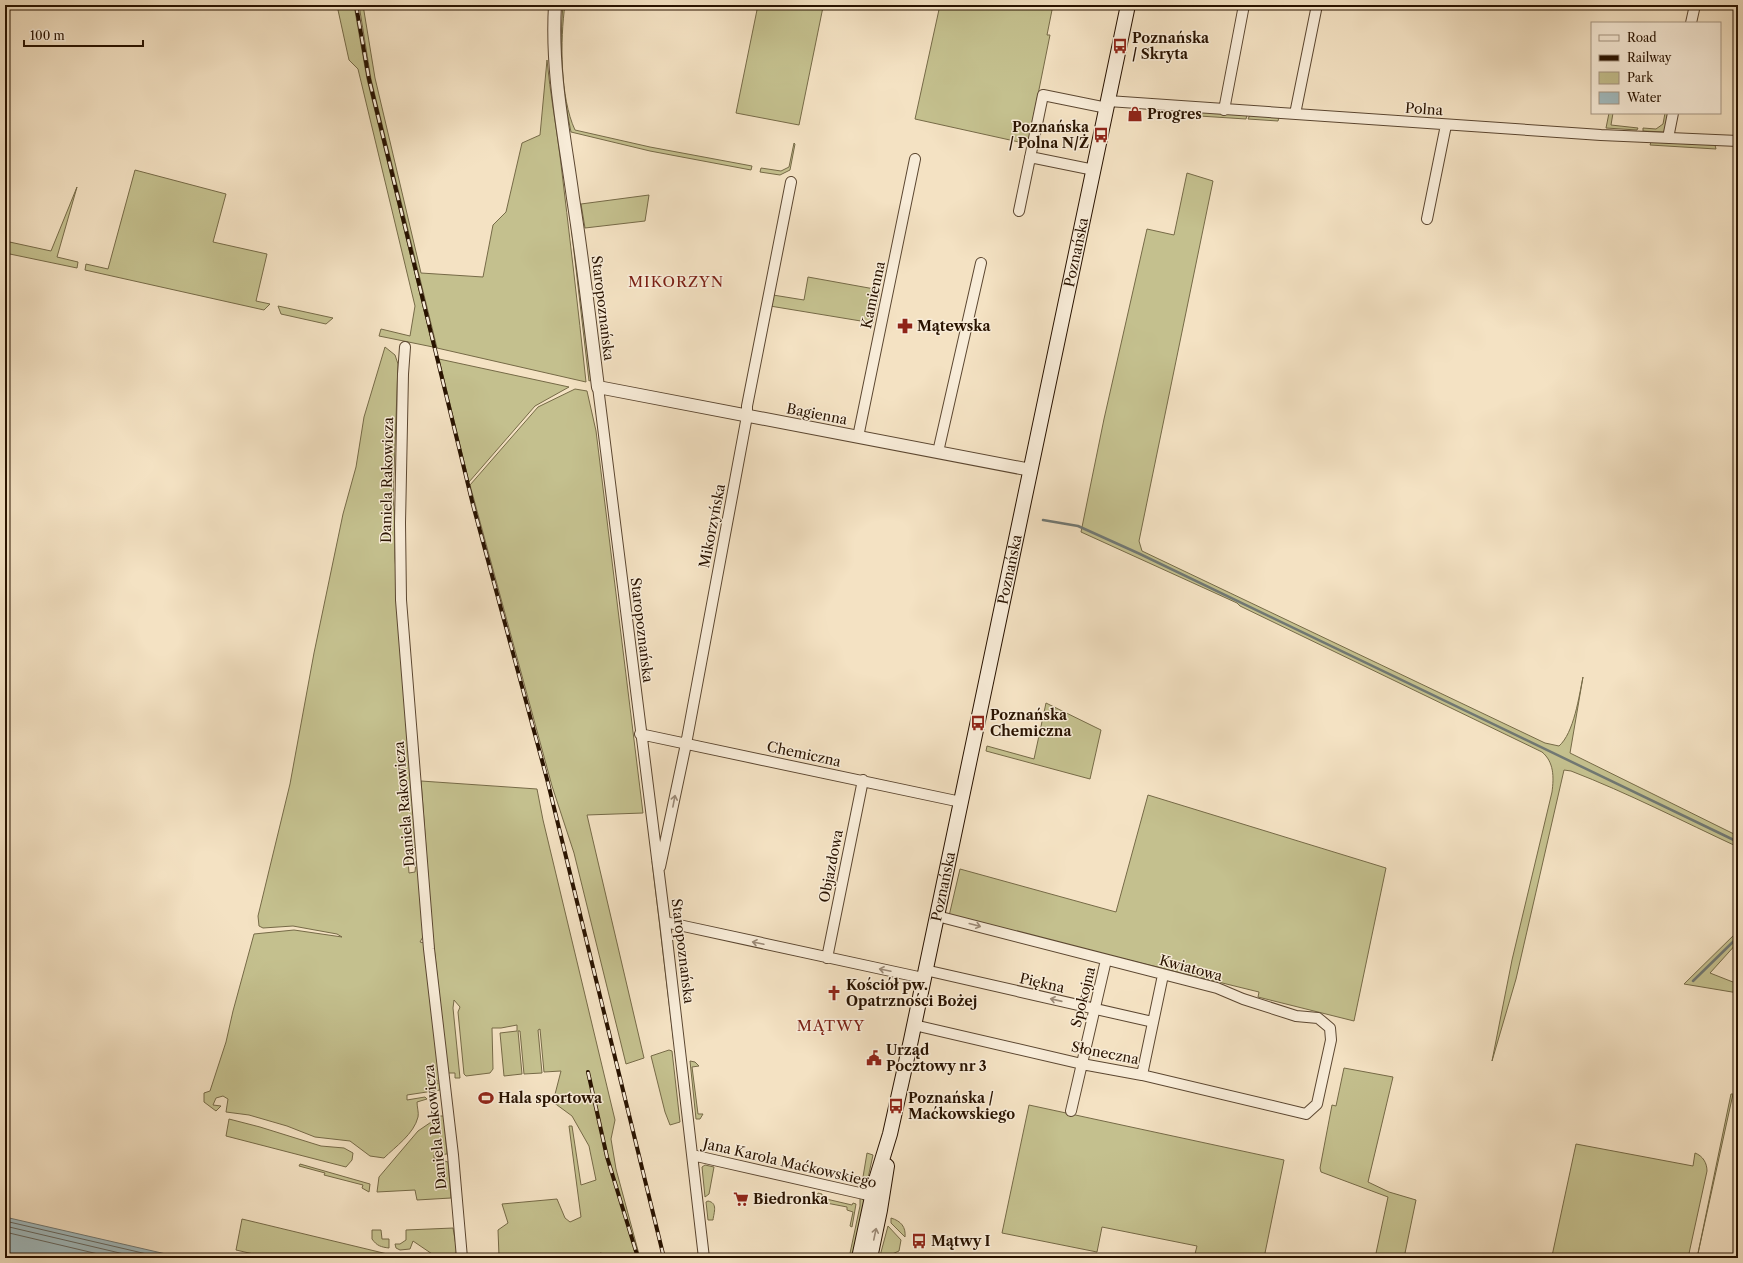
<svg xmlns="http://www.w3.org/2000/svg" width="1743" height="1263" viewBox="0 0 1743 1263" font-family="'Libre Caslon Text',serif">
<style>
.green{fill:#c4c08e;stroke:#766a47}
.water{fill:#a1bbbf;stroke:#717873}
.lines{fill:none;stroke-linecap:round;stroke-linejoin:round}
.shore{stroke:#656760;stroke-width:1}
.stream{stroke:#717873;stroke-width:2.5}
.minor-casing{stroke:#5c4731;stroke-width:12}
.tertiary-casing{stroke:#5c4731;stroke-width:14}
.secondary-casing{stroke:#291300;stroke-width:16}
.minor{stroke:#f8ecd8;stroke-width:10}
.tertiary{stroke:#f8ecd8;stroke-width:12}
.secondary{stroke:#f8ecd8;stroke-width:14}
.rail-casing{stroke:#291300;stroke-width:4}
.rail{stroke:#f8ecd8;stroke-width:2.5;stroke-dasharray:8;stroke-linecap:butt}
.oneway{stroke:#9b8a77}
.labels{text-anchor:middle;dominant-baseline:central;stroke-width:3;stroke-linejoin:round;paint-order:stroke}
.poi-label{font-size:14px;font-weight:bold;fill:#291300;stroke:#f8ecd8;text-anchor:start}
.street-label{font-size:14px;fill:#291300;stroke:#f8ecd8}
.neighbourhood-label{font-size:15px;letter-spacing:1px;fill:#7a1f14;stroke:#f8ecd8}
</style>
<rect width="100%" height="100%" fill="#f4e2c3"/>
<filter id="stains"><feTurbulence type="fractalNoise" baseFrequency=".005" numOctaves="4"/><feColorMatrix values="0 0 0 0 .2 0 0 0 0 .09 0 0 0 0 .02 0 0 0 .5 -.17"/></filter>
<radialGradient id="worn" r=".72"><stop offset=".6" stop-color="#630" stop-opacity="0"/><stop offset="1" stop-color="#630" stop-opacity=".3"/></radialGradient>
<path class="green" d="M338,5H354L367,79L433,347L379,336L381,329L410,336L415,306L358,69L349,60L338,10Z
M359,5H363L375,78L421,273L483,277L493,225L506,212L522,143L540,135L547,60C550,93 556,124 560,156C569,231 578,307 586,382L437,348L371,79Z
M563,5H565C560,39 560,98 575,130L650,147L752,166L751,170L650,151L571,132C562,91 559,48 563,5Z
M758,5H814L823,7L799,125L736,113Z
M940,5H1053L1047,35H1050L1028,144L915,119Z
M1169,110L1247,115L1246,119L1168,114Z
M1609,113H1613L1611,125L1638,128L1637,130L1606,128Z
M1665,113H1671L1665,132L1643,131V128L1656,129L1663,124Z
M1250,115L1279,117L1278,121L1248,119Z
M1651,142L1715,145L1716,149L1650,145Z
M794,143L795,144L790,170L780,175L760,172L761,168L781,171L789,167Z
M562,148L591,380L589,381Z
M135,170L226,194L213,242L267,254L256,301L270,304L264,310L85,270L86,264L108,269Z
M1187,173L1213,181L1139,541L1142,551L1545,743L1559,746C1574,733 1579,696 1583,677L1570,753L1738,836V847C1682,821 1628,793 1571,771L1564,770L1516,979L1492,1061L1512,960L1552,792C1554,777 1554,762 1542,752L1240,606L1237,603L1081,532L1104,419L1147,229L1174,235Z
M77,187L57,257L78,262L77,268L5,253V241L51,251Z
M649,195L645,221L585,228L581,204Z
M808,277L880,290L873,323L770,306L773,295L804,300Z
M278,306L333,318L326,324L281,314Z
M385,347L395,355L398,364L393,499L395,517V558L417,847L407,849L409,873L415,872L416,861L418,860L424,935L420,942L424,943L440,1081H436V1083H440V1090L407,1095V1100L425,1097L427,1099L417,1102C417,1107 419,1113 418,1117C414,1134 395,1147 384,1158L370,1156L350,1141L315,1137L287,1126L249,1115L226,1112L228,1099L223,1096L216,1098L213,1105L221,1106L216,1111L204,1102V1093L210,1091L226,1042L233,1011L254,934L294,930L342,937L337,934L293,926L263,928L259,926L258,916L290,784L314,653L343,514L356,467L364,417Z
M439,359L569,387L535,406L469,482Z
M575,389L587,391L596,431L643,813L587,815L644,1058L626,1064L574,853L552,786L470,485L538,407Z
M1046,703L1101,730L1090,779L986,751L987,746L1034,759Z
M421,781L537,789L543,820L615,1120L611,1139L616,1169L640,1258H624L600,1253L598,1258H510L499,1256L498,1230L508,1223L502,1204L557,1199L565,1218L570,1222L581,1217L569,1126H572L581,1185L596,1180L589,1146L572,1116L553,1102L561,1071L544,1072L540,1029L538,1030L542,1073L524,1074L520,1031H518L522,1074L504,1076L500,1033L517,1031V1025L501,1028H492L493,1069L490,1073L466,1076L464,1074L458,1012L460,1007L454,1000L453,1008L460,1078H455V1073H448L432,929Z
M1148,795L1386,868L1354,1021L1258,997L1259,992L949,916L960,869L1116,912Z
M652,861L654,863L676,1042L674,1044Z
M1738,931V942L1710,973L1738,984V993L1684,984Z
M669,1050L672,1051L680,1122L670,1125L665,1112L651,1056Z
M690,1061L695,1062L699,1066L692,1067L698,1114H703L700,1119H696Z
M1344,1068L1393,1077L1368,1182L1389,1192L1416,1200L1404,1258H1375L1388,1197L1321,1172L1320,1168L1332,1105L1336,1106Z
M1731,1094H1733L1697,1258Z
M1029,1105L1284,1160L1264,1258H1194L1197,1246L1102,1227L1097,1252L1002,1233Z
M440,1116H444L447,1154L434,1155V1158L448,1162L451,1198L417,1200L415,1190L377,1192L379,1177L418,1131Z
M229,1119L260,1127L321,1146L344,1148L353,1153L352,1160L346,1167L226,1136Z
M1576,1144L1693,1166L1695,1153C1703,1156 1707,1163 1707,1171L1688,1258H1556L1552,1256Z
M867,1153L873,1155L868,1178L863,1177Z
M300,1164L370,1184L369,1192L362,1188L363,1185L324,1175L325,1173L299,1166Z
M705,1165L714,1167L709,1194L705,1197L702,1167Z
M818,1193L822,1194V1198L852,1205L853,1203L856,1204L852,1227L850,1226L853,1212L847,1210V1207L816,1201Z
M860,1197L865,1202L855,1258H849L860,1206Z
M708,1201C718,1203 714,1212 713,1220H708L706,1202Z
M891,1218C901,1221 906,1227 905,1237L891,1223Z
M242,1219L404,1258H271L236,1250Z
M888,1226L901,1240L899,1251L883,1258L880,1256Z
M453,1228L457,1251L453,1258H438L413,1241L410,1249L400,1250L396,1248L395,1244H400L406,1240V1230Z
M372,1230H381L382,1239H389V1248C381,1247 377,1246 372,1239Z"/>
<path class="water" d="M5,1217L166,1254L172,1258H5Z"/>
<g class="lines">
<path class="shore" d="M5,1221L164,1258
M5,1226L141,1258
M5,1232L115,1258"/>
<path class="stream" d="M1043,520L1078,526L1140,554L1738,842
M1693,981L1738,937"/>
<g class="minor-casing">
<path id="minor" d="M1691,23L1695,5
M1108,101L1601,135L1738,141
M1224,110L1244,5
M1295,114L1317,5
M1668,138L1673,113
M1030,157L1094,170
M1019,211L1043,95L1107,108
M1427,219L1446,125
M405,347L403,374L400,523L401,600L429,949L453,1155L462,1258
M598,387L665,922L704,1258
M858,437L915,159
M938,452L981,263
M640,734L961,802
M660,867L686,744L747,416V406L791,182
M665,922L923,978
M827,958L863,780
M925,970L1153,1022
M914,1025L1082,1064L1142,1075L1306,1114L1317,1104L1331,1040L1330,1028L1318,1018L1296,1016L1243,999L1217,988L937,916
M1142,1075L1163,975
M1071,1111L1106,960
M692,1155L877,1197"/>
</g>
<g class="tertiary-casing">
<path id="tertiary" d="M555,5C551,72 564,132 573,198C583,261 590,324 598,387L1031,470"/>
</g>
<g class="secondary-casing">
<g id="secondary">
<path id="s1" d="M859,1258L875,1183L890,1134L911,1040L1128,5"/>
<path d="M870,1258L880,1210L887,1166"/>
</g>
</g>
<use href="#minor" class="minor"/>
<use href="#tertiary" class="tertiary"/>
<use href="#secondary" class="secondary"/>
<g class="rail-casing">
<path id="rail" d="M356,5L369,79L473,505L547,779L664,1258
M588,1072L607,1157L638,1258"/>
</g>
<use href="#rail" class="rail"/>
</g>
<defs><path id="oneway-shaft" d="M-6 0H5M1.5-3L5.5 0L1.5 3" fill="none" stroke-width="1.6" stroke-linecap="round" stroke-linejoin="round"/></defs>
<g class="oneway">
<use href="#oneway-shaft" transform="translate(674 801) rotate(-79)"/>
<use href="#oneway-shaft" transform="translate(975 925) rotate(15)"/>
<use href="#oneway-shaft" transform="translate(758 943) rotate(-168)"/>
<use href="#oneway-shaft" transform="translate(885 970) rotate(-168)"/>
<use href="#oneway-shaft" transform="translate(1056 1000) rotate(-167)"/>
<use href="#oneway-shaft" transform="translate(875 1234) rotate(-78)"/>
</g>
<defs>
<g id="bus-bare" transform="scale(1.2)"><path d="M-5-6H5V4H4V6H2V4H-2V6H-4V4H-5ZM-3.5-4V0h7V-4ZM-3.5 1.2v1.5H-2V1.2ZM2 1.2v1.5H3.5V1.2Z" fill="#8f2418" stroke="#f8ecd8" stroke-width="2.5" paint-order="stroke"/></g>
<g id="shop-bare" transform="scale(1.2)"><path d="M-5-2.5h2.3a2.7 3.5 0 0 1 5.4 0H5L5.5 6h-11ZM-1.5-2.5h3a1.5 2.3 0 0 0-3 0Z" fill="#8f2418" stroke="#f8ecd8" stroke-width="2.5" paint-order="stroke"/></g>
<g id="pharmacy-bare" transform="scale(1.2)"><path d="M-2-6h4v4h4v4h-4v4h-4v-4h-4v-4h4Z" fill="#8f2418" stroke="#f8ecd8" stroke-width="2.5" paint-order="stroke"/></g>
<g id="church-bare" transform="scale(1.2)"><path d="M-1.2-6h2.4v3.5h3.3v2.4h-3.3V6h-2.4V-.1h-3.3v-2.4h3.3Z" fill="#8f2418" stroke="#f8ecd8" stroke-width="2.5" paint-order="stroke"/></g>
<g id="civic-bare" transform="scale(1.2)"><path d="M-.6-6.5H3V-4.5H.6V-3L4-1V1h2V6H-6V1h2V-1L-.6-3ZM-1.2 2.5V6h2.4V2.5Z" fill="#8f2418" stroke="#f8ecd8" stroke-width="2.5" paint-order="stroke"/></g>
<g id="stadium-bare" transform="scale(1.2)"><path d="M0-5a6.5 5 0 1 0 0 10a6.5 5 0 1 0 0-10ZM-3.5-1.8h7v3.6h-7Z" fill="#8f2418" stroke="#f8ecd8" stroke-width="2.5" paint-order="stroke"/></g>
<g id="supermarket-bare" transform="scale(1.2)"><path d="M-6-5.5h2.5l.6 2H6L4.5 2H-2.5L-4.4-4H-6ZM-1.5 3.2a1.3 1.3 0 1 0 .1 0ZM3 3.2a1.3 1.3 0 1 0 .1 0Z" fill="#8f2418" stroke="#f8ecd8" stroke-width="2.5" paint-order="stroke"/></g>
</defs>
<g fill-rule="evenodd">
<use href="#bus-bare" x="1120" y="46"/>
<use href="#shop-bare" x="1135" y="114"/>
<use href="#bus-bare" x="1101" y="135"/>
<use href="#pharmacy-bare" x="905" y="326"/>
<use href="#bus-bare" x="978" y="723"/>
<use href="#church-bare" x="834" y="993"/>
<use href="#civic-bare" x="874" y="1058"/>
<use href="#stadium-bare" x="486" y="1098"/>
<use href="#bus-bare" x="896" y="1106"/>
<use href="#supermarket-bare" x="741" y="1199"/>
<use href="#bus-bare" x="919" y="1241"/>
</g>
<g class="labels">
<g class="poi-label">
<text x="1132" y="38">Poznańska<tspan x="1132" dy="16">/ Skryta</tspan></text>
<text x="1147" y="114">Progres</text>
<text x="1089" y="127" text-anchor="end">Poznańska<tspan x="1089" dy="16">/ Polna N/Ż</tspan></text>
<text x="917" y="326">Mątewska</text>
<text x="990" y="715">Poznańska<tspan x="990" dy="16">Chemiczna</tspan></text>
<text x="846" y="985">Kościół pw.<tspan x="846" dy="16">Opatrzności Bożej</tspan></text>
<text x="886" y="1050">Urząd<tspan x="886" dy="16">Pocztowy nr 3</tspan></text>
<text x="498" y="1098">Hala sportowa</text>
<text x="908" y="1098">Poznańska /<tspan x="908" dy="16">Maćkowskiego</tspan></text>
<text x="753" y="1199">Biedronka</text>
<text x="931" y="1241">Mątwy I</text>
</g>
<g class="street-label">
<text transform="translate(1424 109) rotate(4)">Polna</text>
<text stroke="none"><textPath href="#s1" startOffset="1029">Poznańska</textPath></text>
<text transform="translate(873 295) rotate(-78)">Kamienna</text>
<text transform="translate(603 308) rotate(83)">Staropoznańska</text>
<text transform="translate(817 414) rotate(11)">Bagienna</text>
<text transform="translate(387 480) rotate(-89)">Daniela Rakowicza</text>
<text transform="translate(712 526) rotate(-79)">Mikorzyńska</text>
<text stroke="none"><textPath href="#s1" startOffset="705">Poznańska</textPath></text>
<text transform="translate(642 630) rotate(83)">Staropoznańska</text>
<text transform="translate(804 754) rotate(12)">Chemiczna</text>
<text transform="translate(404 804) rotate(-95)">Daniela Rakowicza</text>
<text transform="translate(831 866) rotate(-79)">Objazdowa</text>
<text stroke="none"><textPath href="#s1" startOffset="381">Poznańska</textPath></text>
<text transform="translate(683 951) rotate(83)">Staropoznańska</text>
<text transform="translate(1191 968) rotate(15)">Kwiatowa</text>
<text transform="translate(1042 983) rotate(13)">Piękna</text>
<text transform="translate(1083 997) rotate(-76)">Spokojna</text>
<text transform="translate(1105 1053) rotate(11)">Słoneczna</text>
<text transform="translate(435 1127) rotate(-96)">Daniela Rakowicza</text>
<text transform="translate(790 1163) rotate(13)">Jana Karola Maćkowskiego</text>
</g>
<g class="neighbourhood-label">
<text x="676" y="281">MIKORZYN</text>
<text x="831" y="1025">MĄTWY</text>
</g>
</g>
<rect width="1743" height="1263" fill="none" stroke="#f4e2c3" stroke-width="20"/>
<rect x="6" y="6" width="1731" height="1251" fill="none" stroke="#291300" stroke-width="2"/>
<rect x="10" y="10" width="1723" height="1243" fill="none" stroke="#291300"/>
<rect x="1591" y="22" width="130" height="92" fill="#f8ecd8" stroke="#a59582"/>
<rect x="1599" y="35" width="20" height="6" fill="#f8ecd8" stroke="#a59582"/>
<text x="1627" y="42" font-size="12" fill="#291300">Road</text>
<rect x="1599" y="55" width="20" height="6" fill="#291300" stroke="#a59582"/>
<text x="1627" y="62" font-size="12" fill="#291300">Railway</text>
<rect x="1599" y="72" width="20" height="12" fill="#c4c08e" stroke="#a59582"/>
<text x="1627" y="82" font-size="12" fill="#291300">Park</text>
<rect x="1599" y="92" width="20" height="12" fill="#a1bbbf" stroke="#a59582"/>
<text x="1627" y="102" font-size="12" fill="#291300">Water</text>
<path d="M24 40v6h119v-6" fill="none" stroke="#291300" stroke-width="2"/>
<text x="30" y="40" font-size="12" fill="#291300" stroke="#f8ecd8" stroke-width="3" paint-order="stroke">100 m</text>
<rect width="100%" height="100%" filter="url(#stains)"/>
<rect width="100%" height="100%" fill="url(#worn)"/>
</svg>
